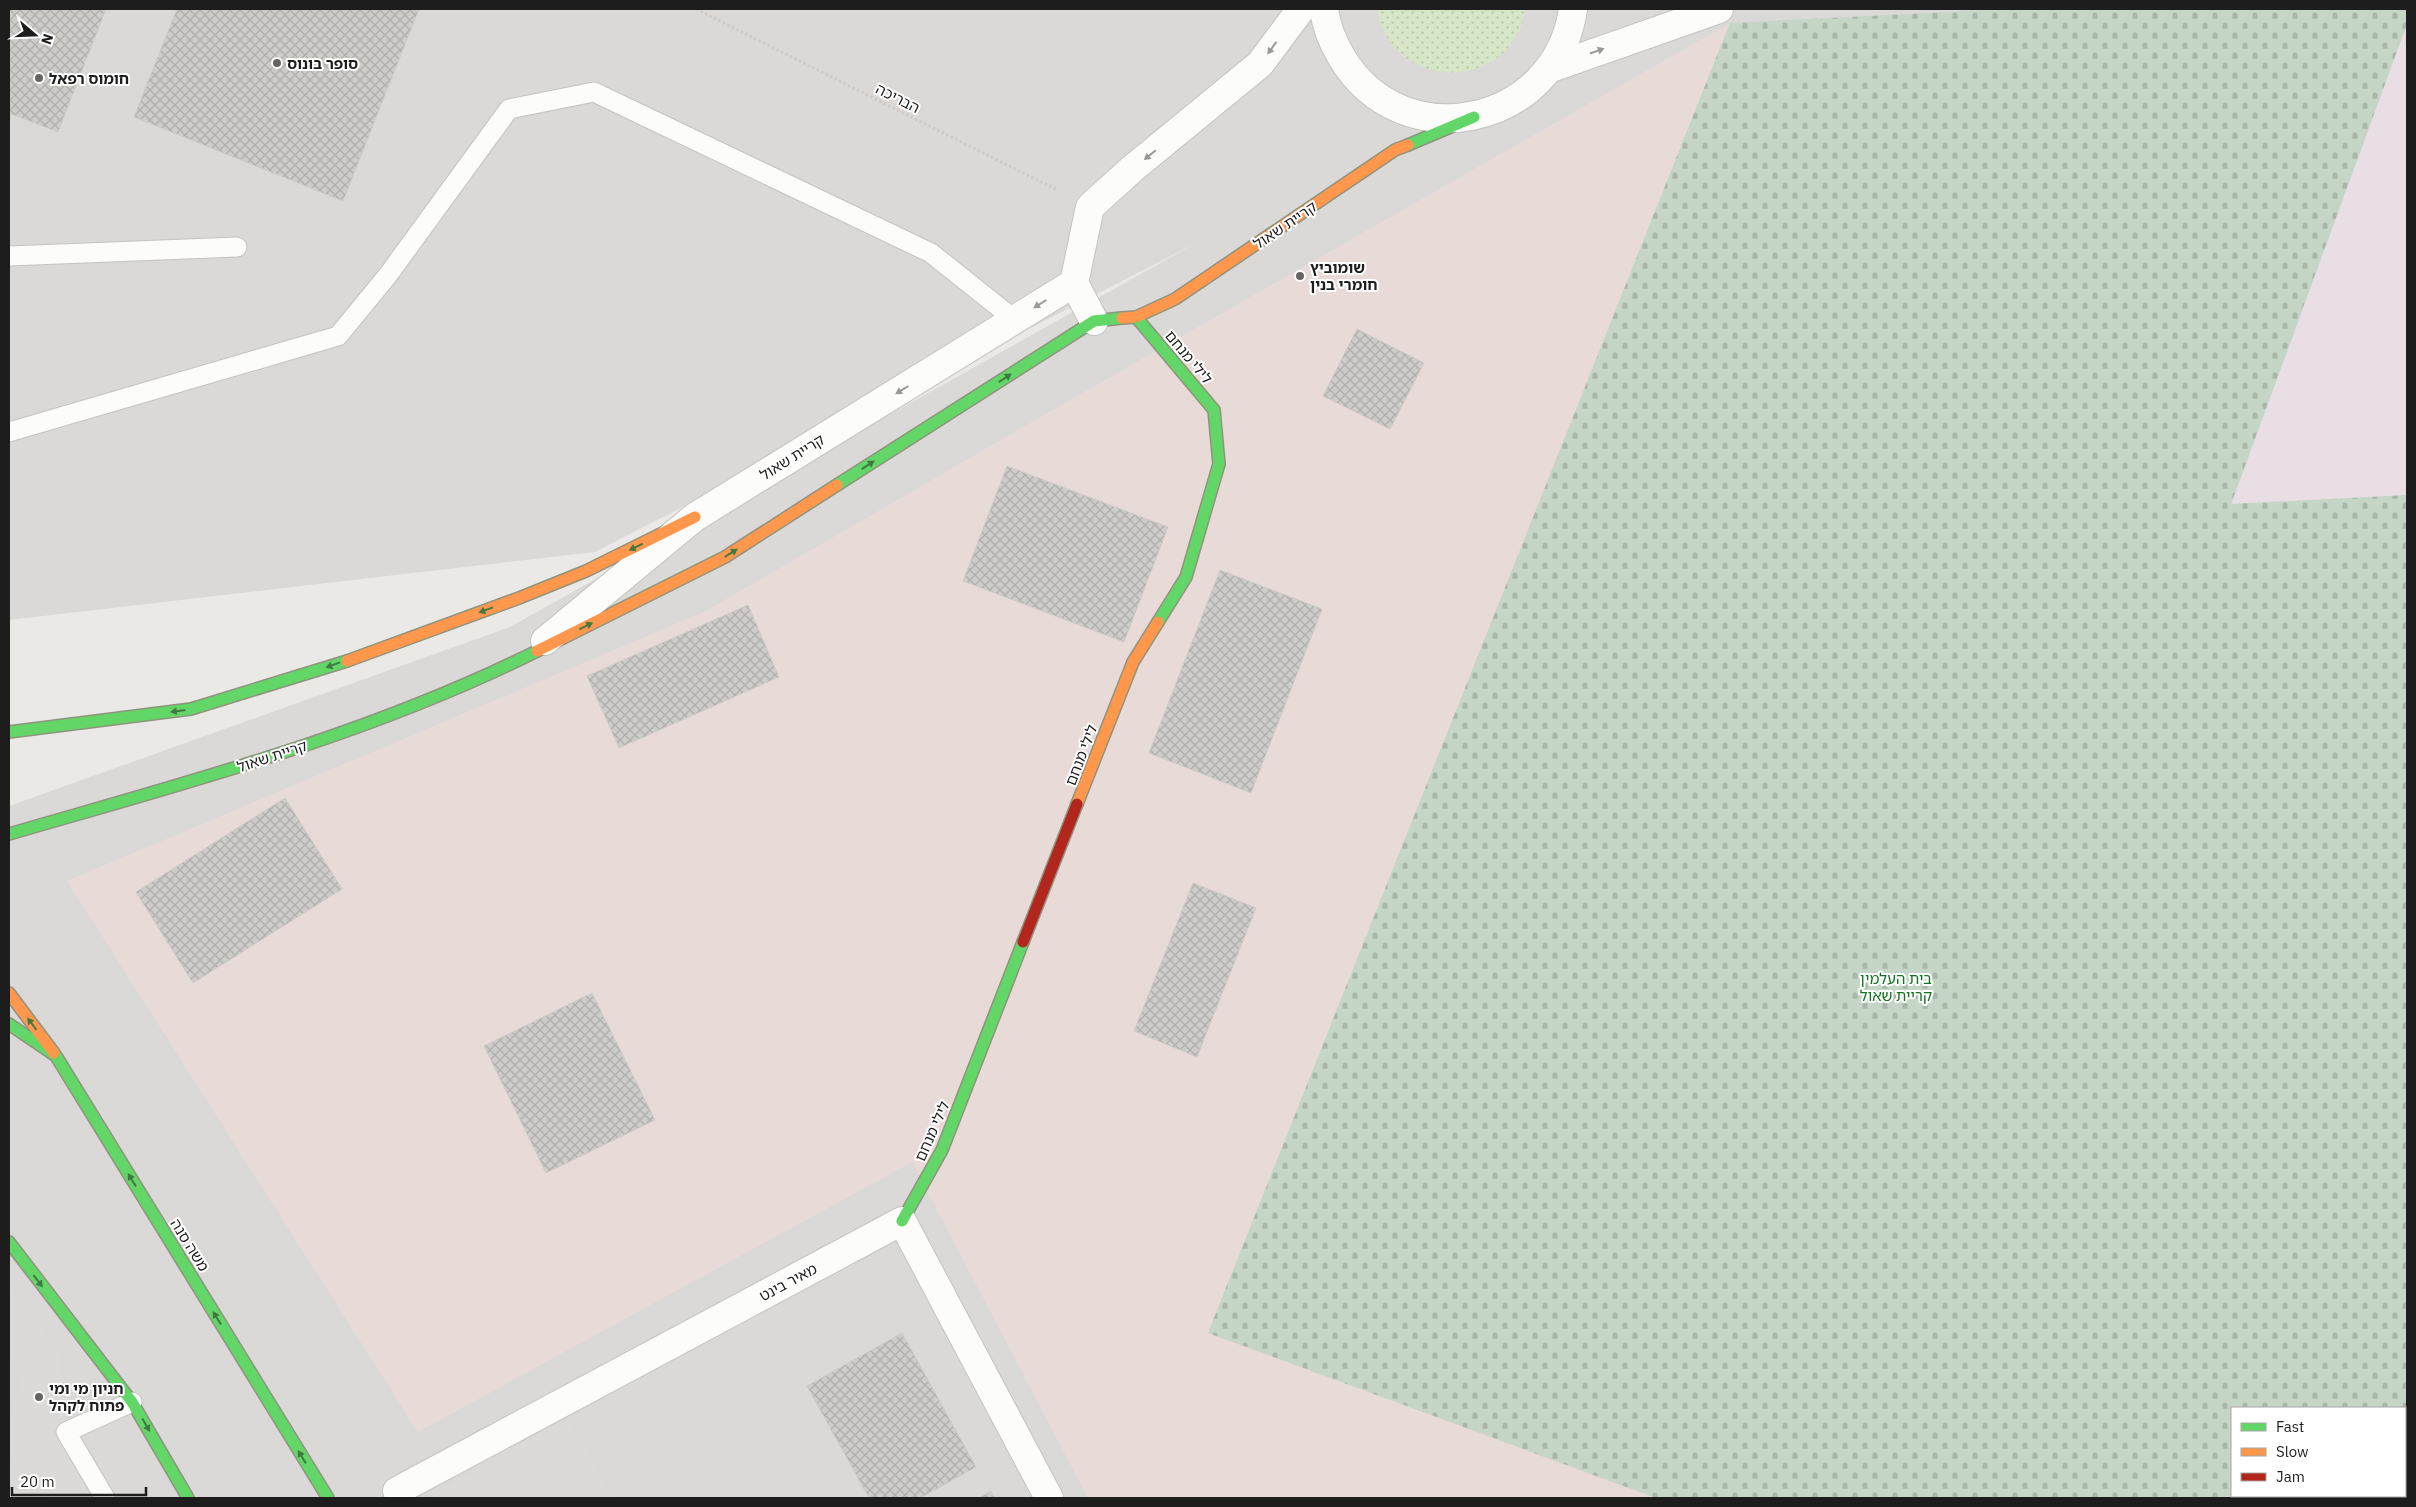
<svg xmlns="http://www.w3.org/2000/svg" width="2416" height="1507" viewBox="0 0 2416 1507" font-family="'IBM Plex Sans','Noto Sans Hebrew',sans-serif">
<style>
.residential{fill:#dad9d7;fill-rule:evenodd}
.commercial{fill:#e8dbd7}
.industrial{fill:#e8dee3}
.grass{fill:url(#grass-dots)}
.cemetery{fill:url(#cemetery-stones);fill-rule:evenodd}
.parking{fill:#dbdad9}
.building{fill:url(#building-cross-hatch);stroke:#cecbc7}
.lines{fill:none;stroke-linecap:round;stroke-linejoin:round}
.lane-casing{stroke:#c4c3c1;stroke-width:21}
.street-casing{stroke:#c4c3c1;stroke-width:30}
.fast-casing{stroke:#90937f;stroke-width:14}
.slow-casing{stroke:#90937f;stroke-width:14}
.jam-casing{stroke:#90937f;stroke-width:14}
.path{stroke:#d5c9c6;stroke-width:3;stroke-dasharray:2.5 2.5;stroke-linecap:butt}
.lane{stroke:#fcfcfb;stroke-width:19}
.street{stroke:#fcfcfb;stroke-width:28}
.fast{stroke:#63d668;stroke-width:11}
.slow{stroke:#ff974d;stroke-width:11}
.jam{stroke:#b3261e;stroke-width:11}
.oneway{fill:#989897}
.oneway2{fill:#407a42}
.poi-dot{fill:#656463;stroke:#fff;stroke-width:2}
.labels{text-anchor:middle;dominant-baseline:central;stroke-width:4;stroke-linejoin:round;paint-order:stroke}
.poi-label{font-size:15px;font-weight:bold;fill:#1d1d1d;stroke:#fff;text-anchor:start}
.street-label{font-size:15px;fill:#1d1d1d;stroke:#fff}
.park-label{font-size:15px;fill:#137221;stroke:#fff}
</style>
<defs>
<pattern id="grass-dots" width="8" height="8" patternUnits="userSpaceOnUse" patternTransform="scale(1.25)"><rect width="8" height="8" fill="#d6e6c6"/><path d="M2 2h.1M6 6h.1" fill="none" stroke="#b7c5aa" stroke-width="1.8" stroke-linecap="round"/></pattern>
<pattern id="cemetery-stones" width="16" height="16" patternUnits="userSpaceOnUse" patternTransform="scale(1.25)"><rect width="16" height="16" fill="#c5d5c6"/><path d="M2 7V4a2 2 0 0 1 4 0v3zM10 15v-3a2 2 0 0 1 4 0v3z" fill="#a9b6aa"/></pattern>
<pattern id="building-cross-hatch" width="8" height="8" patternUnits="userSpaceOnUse" patternTransform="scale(1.25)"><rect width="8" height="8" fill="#ceccc8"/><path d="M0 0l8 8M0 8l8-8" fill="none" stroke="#b0afab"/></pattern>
</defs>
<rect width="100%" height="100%" fill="#ebe9e5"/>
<path class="residential" d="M9,9H2407V1498H9V806L510,627L1196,243L595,552L9,620ZM2232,1408H2405V1496H2232Z"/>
<path class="commercial" d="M1730,23L1208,1333L1656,1498H1088L912,1162L418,1432L67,881L704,612L1032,422Z"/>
<path class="industrial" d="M2407,24V495L2231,505Z"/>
<path class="grass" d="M1377,9H1525C1514,93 1390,94 1377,9Z"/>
<path class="cemetery" d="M2009,9H2407V24L2231,504L2407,495V1498H1656L1208,1333L1730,23ZM2232,1408H2405V1496H2232Z"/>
<path class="parking" d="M9,1291L57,1346L66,1432L115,1498H48L9,1453V1424L24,1371L9,1354Z
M568,1419L613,1498H430Z"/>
<path class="building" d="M9,9H106L58,132L9,113Z
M177,9H419L343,201L134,117Z
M1357,329L1424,363L1390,429L1323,396Z
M1007,466L1168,527L1124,642L963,581Z
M1220,570L1322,609L1251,793L1149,753Z
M748,605L779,677L619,748L587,676Z
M285,798L342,889L193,983L136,892Z
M1193,883L1256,908L1197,1057L1134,1031Z
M592,993L655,1120L546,1173L484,1046Z
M902,1333L976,1467L920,1498H869L807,1386Z
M991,1491L995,1498H979Z"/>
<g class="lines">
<g class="lane-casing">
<path id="lane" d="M9,256L237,247
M9,432L338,336L388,275L509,109L594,92L931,253L1015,320
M105,1498L66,1432L132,1402"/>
</g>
<g class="street-casing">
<path id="street" d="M1324,9C1326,26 1333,43 1342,58C1404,160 1557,125 1573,9
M1551,68L1719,9
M1074,283L1094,321
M545,641L695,517L1074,283L1090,207L1132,169L1260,64L1301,9
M397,1491L902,1221L1049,1498"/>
</g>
<g class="fast-casing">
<path id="fast" d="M1408,145L1474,117
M1136,317L1214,410L1219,464L1186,577L1158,622
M837,485L1094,321L1122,318
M9,732L191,709L347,661
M9,834C188,782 369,735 537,651
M9,1024L56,1056L328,1498
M902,1221L942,1150L1023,942
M9,1242L132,1402L188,1498"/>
</g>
<g class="slow-casing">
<path id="slow" d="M1122,318L1136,317L1175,299L1395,150L1408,145
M537,651L725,557L837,485
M347,661L519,598L586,571L695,517
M1077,804L1133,662L1158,622
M9,993L54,1053"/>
</g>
<g class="jam-casing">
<path id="jam" d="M1023,942L1077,804"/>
</g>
<path class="path" d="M696,9L1057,190"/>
<use href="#lane" class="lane"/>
<use href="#street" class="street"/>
<use href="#fast" class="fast"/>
<use href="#slow" class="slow"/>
<use href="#jam" class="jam"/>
</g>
<defs><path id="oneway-solid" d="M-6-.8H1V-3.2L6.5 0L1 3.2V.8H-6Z" transform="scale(1.25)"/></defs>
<g class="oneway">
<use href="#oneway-solid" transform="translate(1272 48) rotate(126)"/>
<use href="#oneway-solid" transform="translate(1597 51) rotate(-19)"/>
<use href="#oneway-solid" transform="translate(1150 155) rotate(141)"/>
<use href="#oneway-solid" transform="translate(1040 304) rotate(148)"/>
<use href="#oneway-solid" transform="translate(902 390) rotate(148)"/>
</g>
<g class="oneway2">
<use href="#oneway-solid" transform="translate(1005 378) rotate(-33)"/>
<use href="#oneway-solid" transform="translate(868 465) rotate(-33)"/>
<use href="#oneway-solid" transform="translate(636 547) rotate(154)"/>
<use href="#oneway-solid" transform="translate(731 553) rotate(-32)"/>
<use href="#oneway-solid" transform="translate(486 610) rotate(160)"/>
<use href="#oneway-solid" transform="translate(586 626) rotate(-26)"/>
<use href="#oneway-solid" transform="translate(333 665) rotate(160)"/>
<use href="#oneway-solid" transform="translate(178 711) rotate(173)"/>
<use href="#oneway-solid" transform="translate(32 1024) rotate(-127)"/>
<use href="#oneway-solid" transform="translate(132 1180) rotate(-122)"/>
<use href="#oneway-solid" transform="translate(38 1281) rotate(52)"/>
<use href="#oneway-solid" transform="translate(217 1318) rotate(-122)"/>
<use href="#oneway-solid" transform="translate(146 1425) rotate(60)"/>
<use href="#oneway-solid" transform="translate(302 1457) rotate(-122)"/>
</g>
<g class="poi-dot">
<circle cx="277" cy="63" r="5"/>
<circle cx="39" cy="78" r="5"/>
<circle cx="1300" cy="276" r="5"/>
<circle cx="39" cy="1397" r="5"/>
</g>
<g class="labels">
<g class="poi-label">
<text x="287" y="63">סופר בונוס</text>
<text x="49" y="78">חומוס רפאל</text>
<text x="1310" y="267">שומוביץ<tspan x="1310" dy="17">חומרי בנין</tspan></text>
<text x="49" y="1388">חניון מי ומי<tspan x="49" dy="17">פתוח לקהל</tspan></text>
</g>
<g class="street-label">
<text transform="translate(898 98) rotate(27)">הבריכה</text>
<text transform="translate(1285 225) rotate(-34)">קריית שאול</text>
<text transform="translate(1189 357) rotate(50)">לילי מנחם</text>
<text transform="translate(792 457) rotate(-32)">קריית שאול</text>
<text transform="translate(1081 755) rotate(-69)">לילי מנחם</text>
<text transform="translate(272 756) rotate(-18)">קריית שאול</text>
<text transform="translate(932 1131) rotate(-66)">לילי מנחם</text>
<text transform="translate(190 1245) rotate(58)">משה סנה</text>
<text transform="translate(788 1282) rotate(-28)">מאיר בינט</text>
</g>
<g class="park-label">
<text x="1896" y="978">בית העלמין<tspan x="1896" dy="17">קריית שאול</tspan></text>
</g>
</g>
<rect width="2416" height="1507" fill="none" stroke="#1d1d1d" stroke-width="20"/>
<rect x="2231" y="1407" width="175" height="90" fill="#ffffff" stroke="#a5a5a5"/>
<rect x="2241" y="1423" width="25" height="8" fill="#63d668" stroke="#a5a5a5"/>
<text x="2276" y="1432" font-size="15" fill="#1d1d1d">Fast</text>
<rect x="2241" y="1448" width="25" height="8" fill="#ff974d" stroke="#a5a5a5"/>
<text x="2276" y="1457" font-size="15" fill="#1d1d1d">Slow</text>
<rect x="2241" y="1473" width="25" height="8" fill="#b3261e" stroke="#a5a5a5"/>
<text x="2276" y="1482" font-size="15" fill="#1d1d1d">Jam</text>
<g transform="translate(35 35) rotate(109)" stroke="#ffffff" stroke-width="4" paint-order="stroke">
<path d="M0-4L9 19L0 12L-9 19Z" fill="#1d1d1d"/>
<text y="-8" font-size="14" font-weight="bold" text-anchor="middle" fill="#1d1d1d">N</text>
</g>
<path d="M12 1487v8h134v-8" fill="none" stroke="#1d1d1d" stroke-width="2.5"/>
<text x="20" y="1487" font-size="15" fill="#1d1d1d" stroke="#ffffff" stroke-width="4" paint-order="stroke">20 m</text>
</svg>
